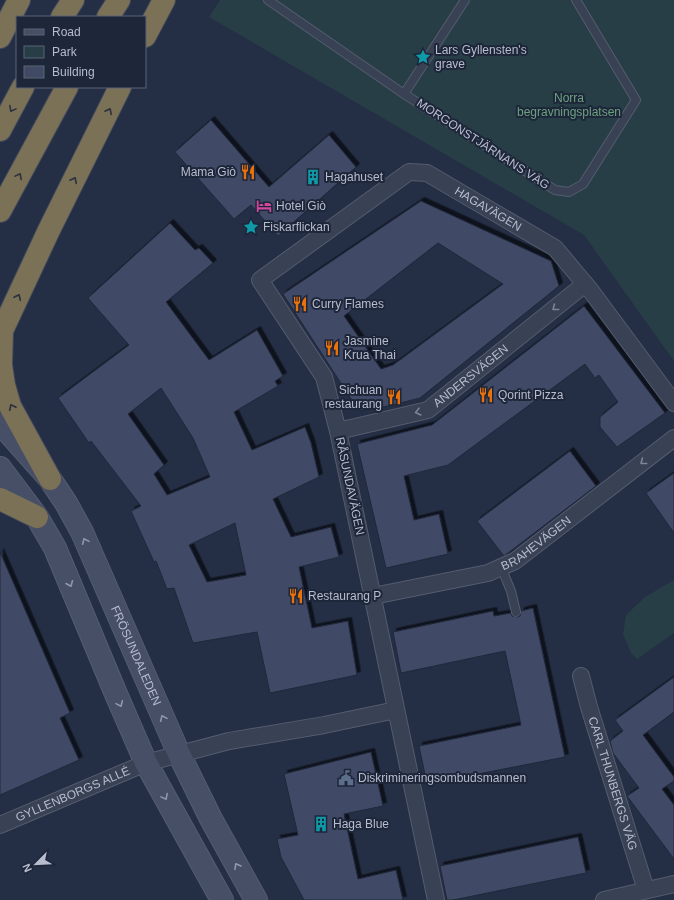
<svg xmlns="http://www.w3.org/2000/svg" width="674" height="900" viewBox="0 0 674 900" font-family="Helvetica,sans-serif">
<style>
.green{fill:#273e46}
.building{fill:#414a65;stroke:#20283b;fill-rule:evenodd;filter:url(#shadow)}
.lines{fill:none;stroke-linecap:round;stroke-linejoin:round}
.service-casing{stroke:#555c6e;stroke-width:10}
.minor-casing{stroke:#555c6e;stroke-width:18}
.secondary-casing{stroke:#555c6e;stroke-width:24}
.motorway-casing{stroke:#41495b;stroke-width:24}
.service{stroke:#394154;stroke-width:8}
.minor{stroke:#394154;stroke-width:16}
.secondary{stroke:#474f67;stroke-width:22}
.motorway{stroke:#7b7156;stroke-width:22}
.oneway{stroke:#2c313e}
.oneway2{stroke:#7e8597}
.oneway3{stroke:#9096aa}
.labels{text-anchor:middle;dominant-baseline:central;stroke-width:4;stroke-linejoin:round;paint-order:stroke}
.poi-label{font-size:12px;fill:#b7bcce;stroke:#1e263a;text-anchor:start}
.park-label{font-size:12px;fill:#6ca17f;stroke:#1e263a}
.street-label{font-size:12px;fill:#b7bcce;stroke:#1e263a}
</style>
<defs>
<filter id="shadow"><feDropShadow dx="3.5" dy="-3.5" stdDeviation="0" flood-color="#0009"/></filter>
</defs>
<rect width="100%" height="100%" fill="#242e45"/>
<path class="green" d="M220,0H674V361L584,235L209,17Z
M674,580V633L637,659L631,653L623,634L626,615L645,597Z"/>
<path class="building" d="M211,120L269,187L329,135L356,167L278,236L251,205L234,219L175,152Z
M421,201L551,261L559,286L420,398L388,406L359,411L283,294ZM438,243L503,284L393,365L381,369L344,316Z
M170,223L195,250L199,248L213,263L166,302L209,360L257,330L283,376L275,381L278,386L234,412L252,450L305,427L311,443L319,477L273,499L291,537L331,527L339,557L299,567L312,628L348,621L357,675L270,693L257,632L193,643L174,588L167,589L156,561L154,562L131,511L141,506L91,441L89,443L58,398L129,345L88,298ZM161,388L193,438L210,477L167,495L154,474L164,465L128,414ZM235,523L246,575L207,582L189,545Z
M584,306L665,413L617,447L600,427V417L618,402L599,375L595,378L585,364L448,465L404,476L414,520L439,514L448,554L386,568L357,444L432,425Z
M570,451L596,486L504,556L477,521Z
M674,473V533L646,493Z
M0,552L70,713L60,718L79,760L0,795Z
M533,608L565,757L427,784L419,746L521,725L505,651L401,673L393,632L493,611L494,616L511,613L512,616L517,617L520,616L521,611Z
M674,677V712L643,735L674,777V781L662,789L674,805V859L627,796L639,788L613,753L610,741L623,731L615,720Z
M371,752L383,806L344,814L358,879L396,870L403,900H304L281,857L277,839L298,835L284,774Z
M578,837L586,873L453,900H447L440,866Z"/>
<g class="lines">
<g class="service-casing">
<path id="service" d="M268,0L404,94L555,190L569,192L583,184L636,100L576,0
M404,94L465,0
M501,567L511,591L516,612"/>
</g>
<g class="minor-casing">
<g id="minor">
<path id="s1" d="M338,431L428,410L585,284"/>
<path id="s2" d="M373,596L488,573L515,561L674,438"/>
<path id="s3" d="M581,676L589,707L646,890"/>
<path id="s4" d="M0,825L146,763L229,741L324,725L396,710"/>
<path id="s5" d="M436,900L338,431L324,377L260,280L409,172L427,173L555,248L591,291L674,403"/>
<path d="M604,900L674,884"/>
</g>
</g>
<g class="secondary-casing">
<g id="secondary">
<path id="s6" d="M0,423L50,479L66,503L82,532L179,754L211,819L256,900"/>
<path d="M0,468L37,517L55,548L116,694L146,763L222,900"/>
</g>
</g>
<g class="motorway-casing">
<path id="motorway" d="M62,17L73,0
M108,17L119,0
M145,36L164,0
M0,37L19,0
M0,130L23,87
M0,211L67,87
M2,332L1,365L4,385L10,406L50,479
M0,335L49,230L120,87
M0,499L37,517"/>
</g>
<use href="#service" class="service"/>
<use href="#minor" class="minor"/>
<use href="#secondary" class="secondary"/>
<use href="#motorway" class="motorway"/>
</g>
<defs><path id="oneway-chevron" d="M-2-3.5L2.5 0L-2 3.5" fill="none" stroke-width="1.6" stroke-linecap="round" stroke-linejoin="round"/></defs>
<g class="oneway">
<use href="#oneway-chevron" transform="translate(12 109) rotate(118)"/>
<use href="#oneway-chevron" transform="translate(109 111) rotate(-64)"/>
<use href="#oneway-chevron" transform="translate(19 176) rotate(-62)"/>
<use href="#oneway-chevron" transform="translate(74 180) rotate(-63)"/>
<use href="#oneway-chevron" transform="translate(18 297) rotate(-65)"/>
<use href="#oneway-chevron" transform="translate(12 407) rotate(-115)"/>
</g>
<g class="oneway2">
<use href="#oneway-chevron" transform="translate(555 308) rotate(142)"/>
<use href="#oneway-chevron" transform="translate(418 412) rotate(166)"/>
<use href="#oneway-chevron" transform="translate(643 462) rotate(142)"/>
</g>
<g class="oneway3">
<use href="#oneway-chevron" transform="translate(85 541) rotate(-114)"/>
<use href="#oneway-chevron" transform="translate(70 584) rotate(67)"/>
<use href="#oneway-chevron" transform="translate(120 704) rotate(66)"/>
<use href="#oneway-chevron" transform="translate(163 718) rotate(-114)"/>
<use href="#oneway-chevron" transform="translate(165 797) rotate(62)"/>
<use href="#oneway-chevron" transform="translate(237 866) rotate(-119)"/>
</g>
<defs>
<g id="sight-bare" transform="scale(1.2)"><path d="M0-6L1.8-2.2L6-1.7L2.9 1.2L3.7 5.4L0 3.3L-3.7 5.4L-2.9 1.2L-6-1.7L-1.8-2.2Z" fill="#0f9aa8" stroke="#1e263a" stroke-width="2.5" paint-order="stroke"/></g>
<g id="restaurant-bare" transform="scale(1.2)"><path d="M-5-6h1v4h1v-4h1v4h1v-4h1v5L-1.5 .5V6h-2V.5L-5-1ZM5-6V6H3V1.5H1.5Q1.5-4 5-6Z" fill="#e8710a" stroke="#1e263a" stroke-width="2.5" paint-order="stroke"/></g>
<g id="building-bare" transform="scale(1.2)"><path d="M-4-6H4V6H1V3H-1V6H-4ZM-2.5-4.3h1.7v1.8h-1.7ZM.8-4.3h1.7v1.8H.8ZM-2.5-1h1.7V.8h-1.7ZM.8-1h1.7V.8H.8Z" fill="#0f9aa8" stroke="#1e263a" stroke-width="2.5" paint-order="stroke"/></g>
<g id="hotel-bare" transform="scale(1.2)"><path d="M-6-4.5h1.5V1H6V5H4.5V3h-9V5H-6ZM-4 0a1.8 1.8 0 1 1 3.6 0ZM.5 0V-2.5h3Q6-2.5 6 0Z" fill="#d1479c" stroke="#1e263a" stroke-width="2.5" paint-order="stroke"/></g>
<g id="civic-bare" transform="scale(1.2)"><path d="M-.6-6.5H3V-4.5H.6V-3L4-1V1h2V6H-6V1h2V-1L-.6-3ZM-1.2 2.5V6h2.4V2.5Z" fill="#5c6f8a" stroke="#1e263a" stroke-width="2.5" paint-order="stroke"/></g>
</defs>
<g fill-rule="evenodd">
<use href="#sight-bare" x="423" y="57"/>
<use href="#restaurant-bare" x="248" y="172"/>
<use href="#building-bare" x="313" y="177"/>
<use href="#hotel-bare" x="264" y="206"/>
<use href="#sight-bare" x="251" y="227"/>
<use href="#restaurant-bare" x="300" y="304"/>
<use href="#restaurant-bare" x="332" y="348"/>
<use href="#restaurant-bare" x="486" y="395"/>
<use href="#restaurant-bare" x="394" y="397"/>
<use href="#restaurant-bare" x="296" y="596"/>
<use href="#civic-bare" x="346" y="778"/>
<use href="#building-bare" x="321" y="824"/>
</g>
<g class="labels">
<g class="poi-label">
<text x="435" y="50">Lars Gyllensten's<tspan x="435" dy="14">grave</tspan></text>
<text x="236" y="172" text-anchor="end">Mama Giò</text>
<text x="325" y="177">Hagahuset</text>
<text x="276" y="206">Hotel Giò</text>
<text x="263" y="227">Fiskarflickan</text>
<text x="312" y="304">Curry Flames</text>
<text x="344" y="341">Jasmine<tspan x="344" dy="14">Krua Thai</tspan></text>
<text x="382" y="390" text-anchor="end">Sichuan<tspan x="382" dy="14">restaurang</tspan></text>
<text x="498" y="395">Qorint Pizza</text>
<text x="308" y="596">Restaurang P</text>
<text x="358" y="778">Diskrimineringsombudsmannen</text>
<text x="333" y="824">Haga Blue</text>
</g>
<g class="park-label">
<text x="569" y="98">Norra<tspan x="569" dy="14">begravningsplatsen</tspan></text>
</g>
<g class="street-label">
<text transform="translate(483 144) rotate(33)">MORGONSTJÄRNANS VÄG</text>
<text stroke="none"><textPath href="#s5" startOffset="924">HAGAVÄGEN</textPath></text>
<text stroke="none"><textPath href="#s1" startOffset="147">ANDERSVÄGEN</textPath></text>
<text transform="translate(350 486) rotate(78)">RÅSUNDAVÄGEN</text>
<text stroke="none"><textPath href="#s2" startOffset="174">BRAHEVÄGEN</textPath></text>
<text stroke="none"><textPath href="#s6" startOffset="272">FRÖSUNDALEDEN</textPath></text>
<text stroke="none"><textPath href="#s3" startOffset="112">CARL THUNBERGS VÄG</textPath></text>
<text stroke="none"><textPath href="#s4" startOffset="79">GYLLENBORGS ALLÉ</textPath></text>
</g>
</g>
<rect x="16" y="16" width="130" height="72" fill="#1e263a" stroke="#5b6275"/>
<rect x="24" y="29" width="20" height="6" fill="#474f67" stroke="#5b6275"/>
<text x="52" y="36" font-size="12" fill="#b7bcce">Road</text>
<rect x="24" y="46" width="20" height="12" fill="#273e46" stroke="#5b6275"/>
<text x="52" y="56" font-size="12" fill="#b7bcce">Park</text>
<rect x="24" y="66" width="20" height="12" fill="#414a65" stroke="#5b6275"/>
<text x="52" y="76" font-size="12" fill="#b7bcce">Building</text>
<g transform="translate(36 864) rotate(246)" stroke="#1e263a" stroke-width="3" paint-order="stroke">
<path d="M0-3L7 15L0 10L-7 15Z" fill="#b7bcce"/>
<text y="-6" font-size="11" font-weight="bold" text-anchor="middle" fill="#b7bcce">N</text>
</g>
</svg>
